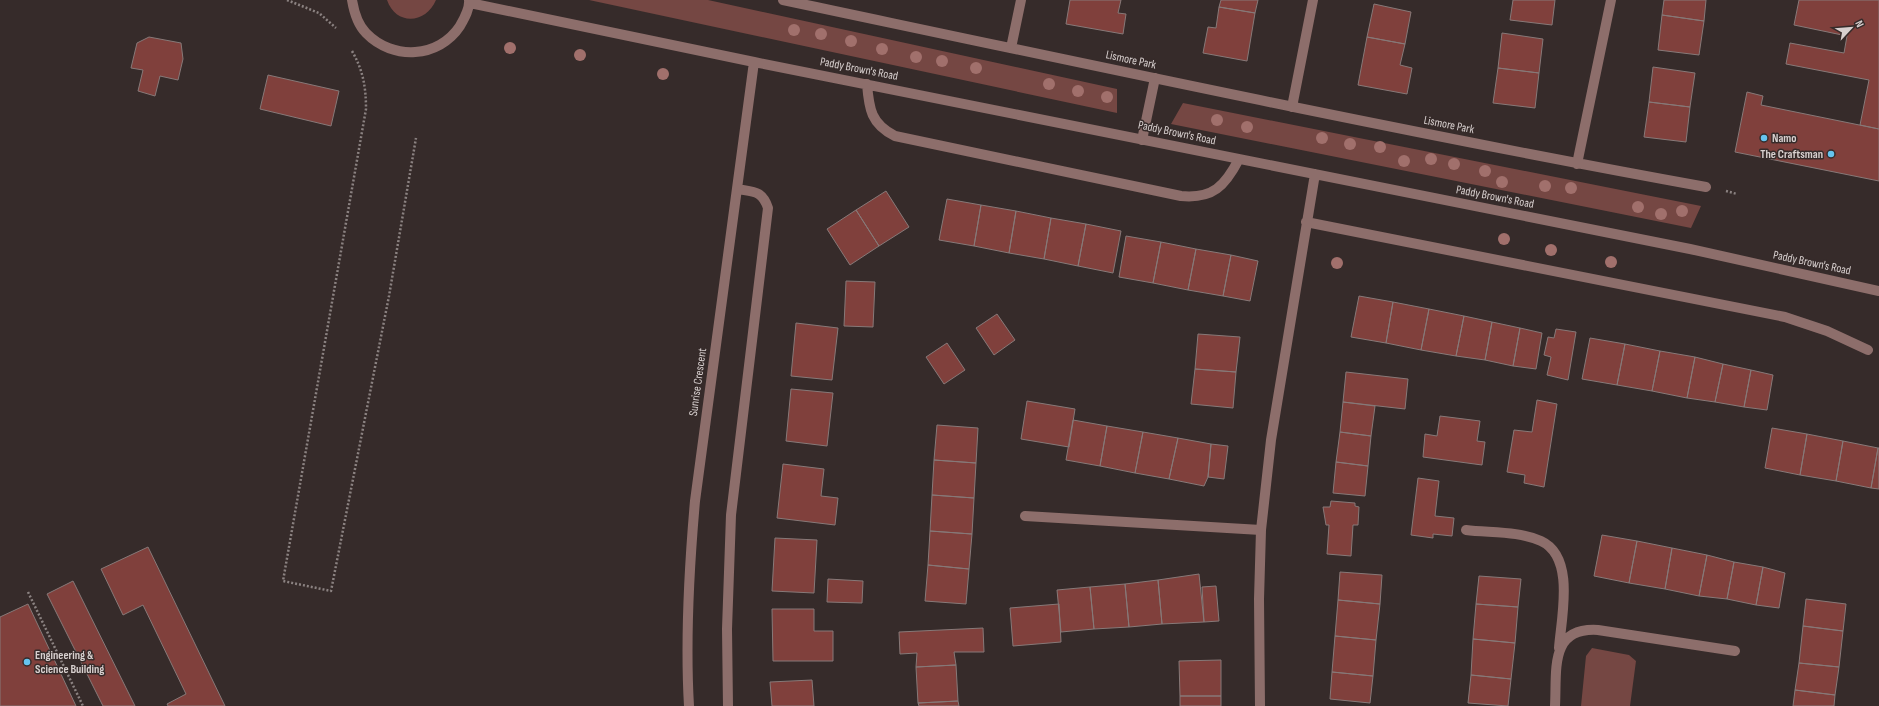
<svg xmlns="http://www.w3.org/2000/svg" width="1879" height="706" viewBox="0 0 1879 706" font-family="'Sofia Sans Condensed',sans-serif">
<style>
.green{fill:#754743}
.building{fill:#80403c;stroke:#877978}
.lines{fill:none;stroke-linecap:round;stroke-linejoin:round}
.path{stroke:#8b8281;stroke-width:2.5;stroke-dasharray:2 2;stroke-linecap:butt}
.minor{stroke:#8d6e6b;stroke-width:10}
.tree{fill:#a1706c}
.poi-dot{fill:#66c4ef;stroke:#362b2a;stroke-width:1.5}
.labels{text-anchor:middle;dominant-baseline:central;stroke-width:3;stroke-linejoin:round;paint-order:stroke}
.street-label{font-size:12px;fill:#d8d0cf;stroke:#362b2a}
.poi-label{font-size:12px;font-weight:bold;fill:#d8d0cf;stroke:#362b2a;text-anchor:start}
</style>
<rect width="100%" height="100%" fill="#362b2a"/>
<path class="green" d="M387,0H436C426,24 396,26 387,0Z
M589,0H708L1117,89V113Z
M1183,103L1701,206L1691,228L1171,124Z
M1592,648L1629,655L1636,661L1630,706H1581L1586,656Z"/>
<path class="building" d="M1070,0H1121L1118,13L1126,14L1123,34L1066,24Z
M1221,0H1258L1255,13L1219,7Z
M1513,0H1555L1552,25L1510,20Z
M1664,0H1706L1704,21L1662,15Z
M1799,0H1879V129L1860,125L1869,80L1786,64L1790,43L1844,53L1847,36L1794,25Z
M1374,4L1411,12L1405,44L1367,37Z
M1219,7L1255,13L1247,61L1203,53L1208,27L1216,28Z
M1662,15L1704,21L1699,55L1658,50Z
M1502,33L1543,39L1539,73L1498,68Z
M149,37L181,43L183,59L178,80L160,76L155,96L138,91L143,70L131,68L137,43Z
M1367,37L1405,44L1400,65L1412,68L1407,94L1358,85Z
M1653,67L1695,73L1690,107L1649,102Z
M1498,68L1539,73L1535,108L1493,103Z
M268,75L339,91L331,126L260,109Z
M1747,92L1763,96L1761,105L1879,129V181L1735,152Z
M1649,102L1690,107L1686,142L1644,137Z
M886,191L909,227L879,246L856,210Z
M947,199L981,205L974,246L939,240Z
M981,205L1016,211L1009,253L974,246Z
M856,210L879,246L850,265L827,229Z
M1016,211L1051,218L1044,259L1009,253Z
M1051,218L1086,224L1078,266L1044,259Z
M1086,224L1121,231L1113,273L1078,266Z
M1126,236L1161,242L1153,283L1119,277Z
M1161,242L1196,249L1188,290L1153,283Z
M1196,249L1231,255L1223,296L1188,290Z
M1231,255L1258,261L1250,301L1223,296Z
M846,281L875,282L873,327L844,326Z
M1359,296L1393,302L1386,343L1351,337Z
M1393,302L1429,309L1421,350L1386,343Z
M1429,309L1464,316L1456,356L1421,350Z
M997,314L1015,340L994,355L976,328Z
M1464,316L1492,322L1485,360L1456,356Z
M1492,322L1520,328L1513,366L1485,360Z
M796,323L838,328L832,380L791,376Z
M1520,328L1542,333L1536,369L1513,366Z
M1556,329L1576,332L1568,380L1547,375L1551,357L1544,355L1548,337L1554,338Z
M1198,334L1240,337L1236,372L1195,369Z
M1590,338L1625,344L1617,385L1582,379Z
M947,343L965,370L944,384L926,357Z
M1625,344L1660,351L1652,391L1617,385Z
M1660,351L1695,357L1687,398L1652,391Z
M1695,357L1723,364L1715,402L1687,398Z
M1723,364L1751,370L1744,407L1715,402Z
M1195,369L1236,372L1233,408L1191,404Z
M1751,370L1773,375L1767,410L1744,407Z
M1346,372L1408,379L1405,409L1343,402Z
M791,389L833,393L827,446L786,441Z
M1537,400L1557,404L1544,487L1524,483L1525,475L1507,472L1514,430L1532,432Z
M1027,401L1075,409L1069,447L1021,439Z
M1343,402L1375,406L1371,436L1340,432Z
M1440,416L1480,421L1477,441L1485,442L1482,465L1423,457L1425,434L1437,436Z
M1073,420L1107,426L1100,466L1066,460Z
M937,425L978,428L976,463L934,460Z
M1107,426L1143,432L1135,473L1100,466Z
M1772,428L1807,434L1800,475L1765,468Z
M1143,432L1178,438L1169,479L1135,473Z
M1340,432L1371,436L1368,466L1336,462Z
M1807,434L1843,441L1836,481L1800,475Z
M1178,438L1211,444L1208,477L1204,486L1169,479Z
M1843,441L1878,448L1871,488L1836,481Z
M1211,444L1228,446L1224,479L1208,477Z
M1878,448H1879V489L1871,488Z
M934,460L976,463L974,498L932,495Z
M1336,462L1368,466L1365,496L1333,493Z
M783,464L824,469L821,496L838,498L835,525L777,518Z
M1418,478L1439,481L1435,516L1454,518L1452,536L1433,534V538L1411,535Z
M932,495L974,498L972,534L930,531Z
M1331,501L1355,503V506L1359,507L1358,525H1353L1351,556L1327,554L1329,525H1326L1323,507H1330Z
M930,531L972,534L969,569L928,565Z
M1602,535L1637,541L1629,583L1594,576Z
M775,538L817,540L814,593L772,591Z
M1637,541L1672,548L1665,589L1629,583Z
M148,547L225,706H168L167,704L186,694L143,605L123,615L101,569Z
M1672,548L1707,555L1699,596L1665,589Z
M1707,555L1734,562L1727,599L1699,596Z
M1734,562L1763,567L1756,605L1727,599Z
M928,565L969,569L966,604L925,601Z
M1763,567L1785,573L1779,608L1756,605Z
M1340,572L1382,575L1380,604L1338,600Z
M1199,574L1204,622L1162,624L1158,580Z
M1479,576L1521,579L1518,607L1476,604Z
M828,579L863,581L862,603L827,602Z
M1158,580L1162,624L1129,627L1125,584Z
M73,581L135,706H103L47,594Z
M1125,584L1129,627L1094,629L1090,587Z
M1216,586L1219,621L1204,622L1202,587Z
M1090,587L1094,629L1061,632L1057,590Z
M1806,599L1846,604L1843,631L1803,626Z
M1338,600L1380,604L1376,640L1335,636Z
M28,604L76,706H0V617Z
M1059,604L1061,642L1013,646L1010,608Z
M1476,604L1518,607L1515,643L1473,639Z
M772,609H814V631H833V661H773Z
M1803,626L1843,631L1839,667L1799,663Z
M983,628L984,652H954L956,665L916,667L917,653L900,654L899,632Z
M1335,636L1376,640L1373,676L1332,672Z
M1473,639L1515,643L1511,679L1471,675Z
M1221,660V696H1180L1179,661Z
M1799,663L1839,667L1835,695L1795,690Z
M956,665L958,701L918,703L916,667Z
M1332,672L1373,676L1370,703L1330,699Z
M1471,675L1511,679L1508,706L1468,703Z
M812,680L814,706H772L770,682Z
M1795,690L1835,695L1834,706H1793Z
M1180,696H1221V706H1180Z
M958,701L959,706H919L918,703Z"/>
<g class="lines">
<path class="path" d="M287,0L319,13L336,28
M352,51C363,70 366,87 366,109L283,581L331,591L389,296L416,138
M1726,191L1737,194
M28,592L83,706"/>
<path class="minor" d="M352,0C354,12 357,24 366,33C393,61 439,58 460,26C464,19 470,9 469,0
M783,0C1091,65 1397,131 1706,187
M470,3L754,62L1690,249L1879,291
M1011,48L1021,0
M867,84C869,109 871,124 895,136L1181,196C1213,199 1225,186 1239,159
M1292,107L1313,0
M1142,140L1155,78
M1577,164L1611,0
M1306,222L1785,317L1827,331L1868,350
M1025,516L1261,530
M1466,530C1490,533 1519,531 1541,541C1576,557 1561,619 1559,648
M689,706C685,638 689,569 695,501L754,62
M728,706L727,629L731,515L768,208C762,190 753,192 737,189
M1260,706L1259,599L1261,530L1271,440L1315,174
M1555,706C1557,670 1549,627 1598,630L1735,651"/>
</g>
<g class="tree">
<circle cx="794" cy="30" r="6"/>
<circle cx="821" cy="34" r="6"/>
<circle cx="851" cy="41" r="6"/>
<circle cx="510" cy="48" r="6"/>
<circle cx="882" cy="49" r="6"/>
<circle cx="580" cy="55" r="6"/>
<circle cx="916" cy="57" r="6"/>
<circle cx="942" cy="61" r="6"/>
<circle cx="976" cy="68" r="6"/>
<circle cx="663" cy="74" r="6"/>
<circle cx="1049" cy="84" r="6"/>
<circle cx="1078" cy="91" r="6"/>
<circle cx="1107" cy="97" r="6"/>
<circle cx="1217" cy="120" r="6"/>
<circle cx="1247" cy="127" r="6"/>
<circle cx="1322" cy="138" r="6"/>
<circle cx="1350" cy="144" r="6"/>
<circle cx="1380" cy="147" r="6"/>
<circle cx="1431" cy="159" r="6"/>
<circle cx="1404" cy="161" r="6"/>
<circle cx="1454" cy="164" r="6"/>
<circle cx="1485" cy="171" r="6"/>
<circle cx="1502" cy="182" r="6"/>
<circle cx="1545" cy="186" r="6"/>
<circle cx="1571" cy="188" r="6"/>
<circle cx="1638" cy="207" r="6"/>
<circle cx="1682" cy="211" r="6"/>
<circle cx="1661" cy="214" r="6"/>
<circle cx="1504" cy="239" r="6"/>
<circle cx="1551" cy="250" r="6"/>
<circle cx="1611" cy="262" r="6"/>
<circle cx="1337" cy="263" r="6"/>
</g>
<g class="poi-dot">
<circle cx="1764" cy="138" r="4"/>
<circle cx="1831" cy="154" r="4"/>
<circle cx="27" cy="662" r="4"/>
</g>
<g class="labels">
<g class="street-label">
<text transform="translate(1131 60) rotate(12)">Lismore Park</text>
<text transform="translate(859 69) rotate(11)">Paddy Brown's Road</text>
<text transform="translate(1449 125) rotate(11)">Lismore Park</text>
<text transform="translate(1177 133) rotate(12)">Paddy Brown's Road</text>
<text transform="translate(1495 197) rotate(11)">Paddy Brown's Road</text>
<text transform="translate(1812 263) rotate(12)">Paddy Brown's Road</text>
<text transform="translate(698 382) rotate(-82)">Sunrise Crescent</text>
</g>
<g class="poi-label">
<text x="1772" y="138">Namo</text>
<text x="1823" y="154" text-anchor="end">The Craftsman</text>
<text x="35" y="655">Engineering &amp;<tspan x="35" dy="14">Science Building</tspan></text>
</g>
</g>
<g transform="translate(1851 28) rotate(64)" stroke="#362b2a" stroke-width="3" paint-order="stroke">
<path d="M0-3L7 15L0 10L-7 15Z" fill="#d8d0cf"/>
<text y="-6" font-size="11" font-weight="bold" text-anchor="middle" fill="#d8d0cf">N</text>
</g>
</svg>
